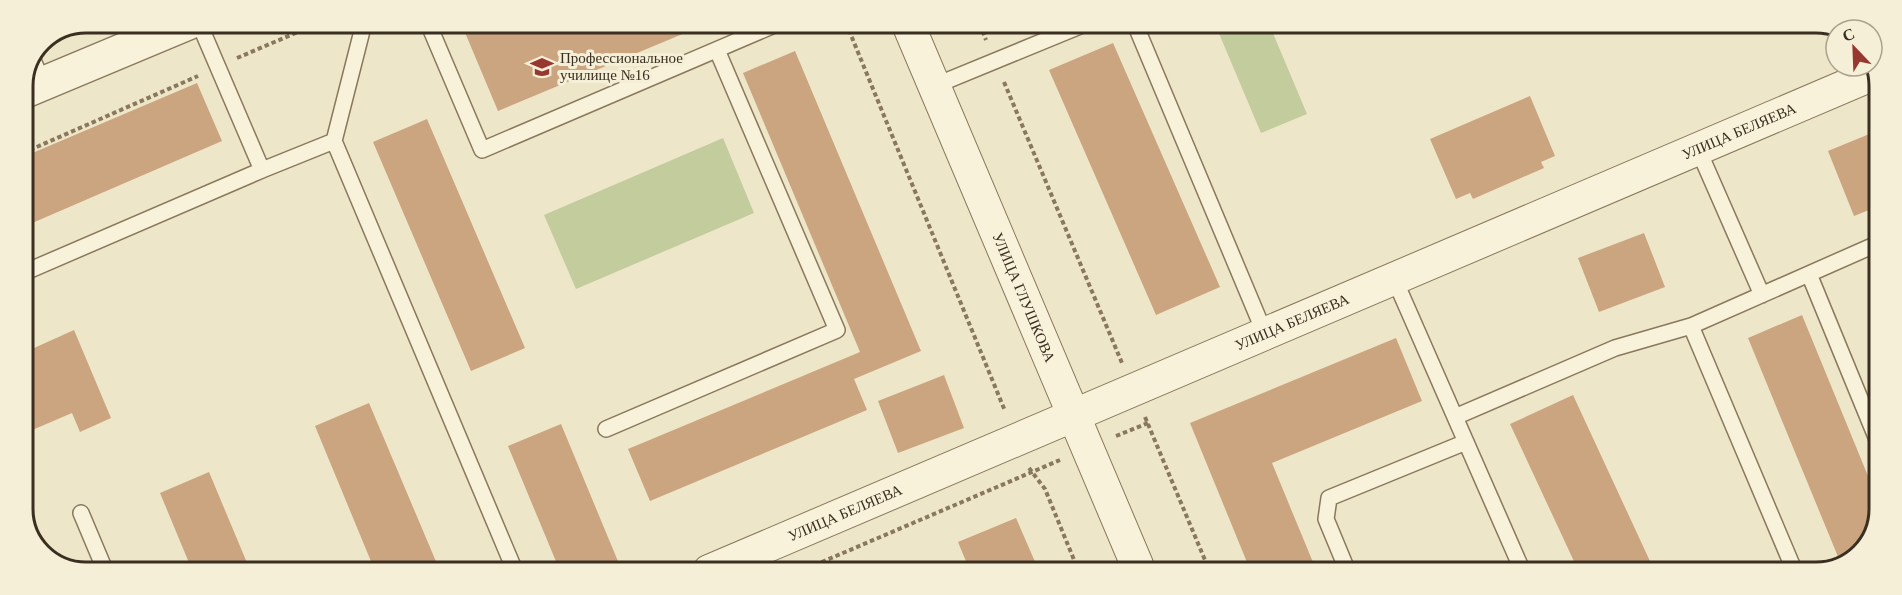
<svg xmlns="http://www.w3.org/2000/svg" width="1902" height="595" viewBox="0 0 1902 595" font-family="'Times New Roman',serif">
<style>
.green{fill:#c2cc9c}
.building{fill:#cba57f}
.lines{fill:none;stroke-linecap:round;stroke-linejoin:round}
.service-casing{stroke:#89785d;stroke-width:18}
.minor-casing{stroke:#89785d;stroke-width:34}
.tertiary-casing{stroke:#89785d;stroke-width:36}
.path{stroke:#89785d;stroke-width:4;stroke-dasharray:4.5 3;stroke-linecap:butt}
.service{stroke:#f8f2db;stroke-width:15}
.minor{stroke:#f8f2db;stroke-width:32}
.tertiary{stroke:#f8f2db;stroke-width:33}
.labels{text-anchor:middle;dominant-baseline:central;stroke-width:6;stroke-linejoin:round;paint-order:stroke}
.poi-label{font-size:15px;fill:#3a2f20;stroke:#f5efd7;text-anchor:start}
.street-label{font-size:15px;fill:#3a2f20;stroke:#f5efd7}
.rim{fill:none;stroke:#3a2f20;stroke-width:3}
</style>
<rect width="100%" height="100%" fill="#eee6c8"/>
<path class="green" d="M1215,24H1269L1307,114L1261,133Z
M723,138L754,213L576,289L544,215Z"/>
<path class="building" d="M461,23H709L498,111Z
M1113,43L1220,287L1156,315L1049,70Z
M795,51L921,351L854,379L867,410L650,501L628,449L860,352L743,73Z
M197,83L222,141L23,227V157Z
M1530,96L1555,156L1541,162L1544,168L1473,199L1470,193L1456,199L1430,139Z
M427,119L525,348L471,371L373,142Z
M1879,130V206L1854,216L1828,151Z
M1644,233L1665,287L1599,312L1578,258Z
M1802,315L1877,498V526L1855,559L1841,564L1748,338Z
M74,330L111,418L80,432L72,413L23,434V353Z
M1396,338L1422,401L1272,463L1317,572H1251L1190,423Z
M944,375L964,428L898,453L878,401Z
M1573,395L1655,572H1579L1510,424Z
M369,403L440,571H375L315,426Z
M561,424L622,571H560L508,446Z
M209,472L250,570H192L160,493Z
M1016,518L1039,571H970L958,542Z"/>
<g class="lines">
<g class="service-casing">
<path id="service" d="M199,23L262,170L334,141L515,571
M428,23L482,150L779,23
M1135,24L1265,334
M33,60L43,83
M934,86L1085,24
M334,141L364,23
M1698,149L1762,295
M23,273L262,170
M1809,274L1878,442
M1394,278L1523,572
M1455,417L1615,348L1691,326
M606,429L837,330L717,50
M81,513L105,570
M1348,572L1326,519L1329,498L1466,442
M1795,572L1691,326L1879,243"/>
</g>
<g class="minor-casing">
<g id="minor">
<path id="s1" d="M908,24L1140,572"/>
<path id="s2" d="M709,571L1876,73"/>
</g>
</g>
<g class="tertiary-casing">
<path id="tertiary" d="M23,92L188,23"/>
</g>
<path class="path" d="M846,23L1005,411
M980,24L986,40
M237,58L319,23
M1004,82L1122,363
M23,153L198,76
M1145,417L1210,572
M1116,436L1148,423
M1029,468L1045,489L1079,572
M801,571L1060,460"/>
<use href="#service" class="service"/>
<use href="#minor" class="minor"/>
<use href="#tertiary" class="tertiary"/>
</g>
<defs>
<g id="school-bare" transform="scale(1.8)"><path d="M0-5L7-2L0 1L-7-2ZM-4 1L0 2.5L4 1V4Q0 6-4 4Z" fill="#97372f" stroke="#f5efd7" stroke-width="2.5" paint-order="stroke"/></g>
</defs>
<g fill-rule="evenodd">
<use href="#school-bare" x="542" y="67"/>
</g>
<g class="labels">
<g class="poi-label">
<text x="560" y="58">Профессиональное<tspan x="560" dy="17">училище №16</tspan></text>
</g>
<g class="street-label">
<text stroke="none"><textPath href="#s2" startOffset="1120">УЛИЦА БЕЛЯЕВА</textPath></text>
<text stroke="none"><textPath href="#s1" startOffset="297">УЛИЦА ГЛУШКОВА</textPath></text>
<text stroke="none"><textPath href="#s2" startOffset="634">УЛИЦА БЕЛЯЕВА</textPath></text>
<text stroke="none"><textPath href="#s2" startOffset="148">УЛИЦА БЕЛЯЕВА</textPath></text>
</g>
</g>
<path d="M0 0H1902V595H0ZM86 33H1816A53 53 0 0 1 1869 86V509A53 53 0 0 1 1816 562H86A53 53 0 0 1 33 509V86A53 53 0 0 1 86 33Z" fill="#f5efd7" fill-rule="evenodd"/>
<path class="rim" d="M86 33H1816A53 53 0 0 1 1869 86V509A53 53 0 0 1 1816 562H86A53 53 0 0 1 33 509V86A53 53 0 0 1 86 33Z"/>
<g transform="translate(1854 48) rotate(337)"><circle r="28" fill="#f5efd7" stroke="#aaa28e" stroke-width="1.5"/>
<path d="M0-4.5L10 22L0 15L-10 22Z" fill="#97372f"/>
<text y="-9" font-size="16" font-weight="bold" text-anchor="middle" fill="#3a2f20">С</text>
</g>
</svg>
